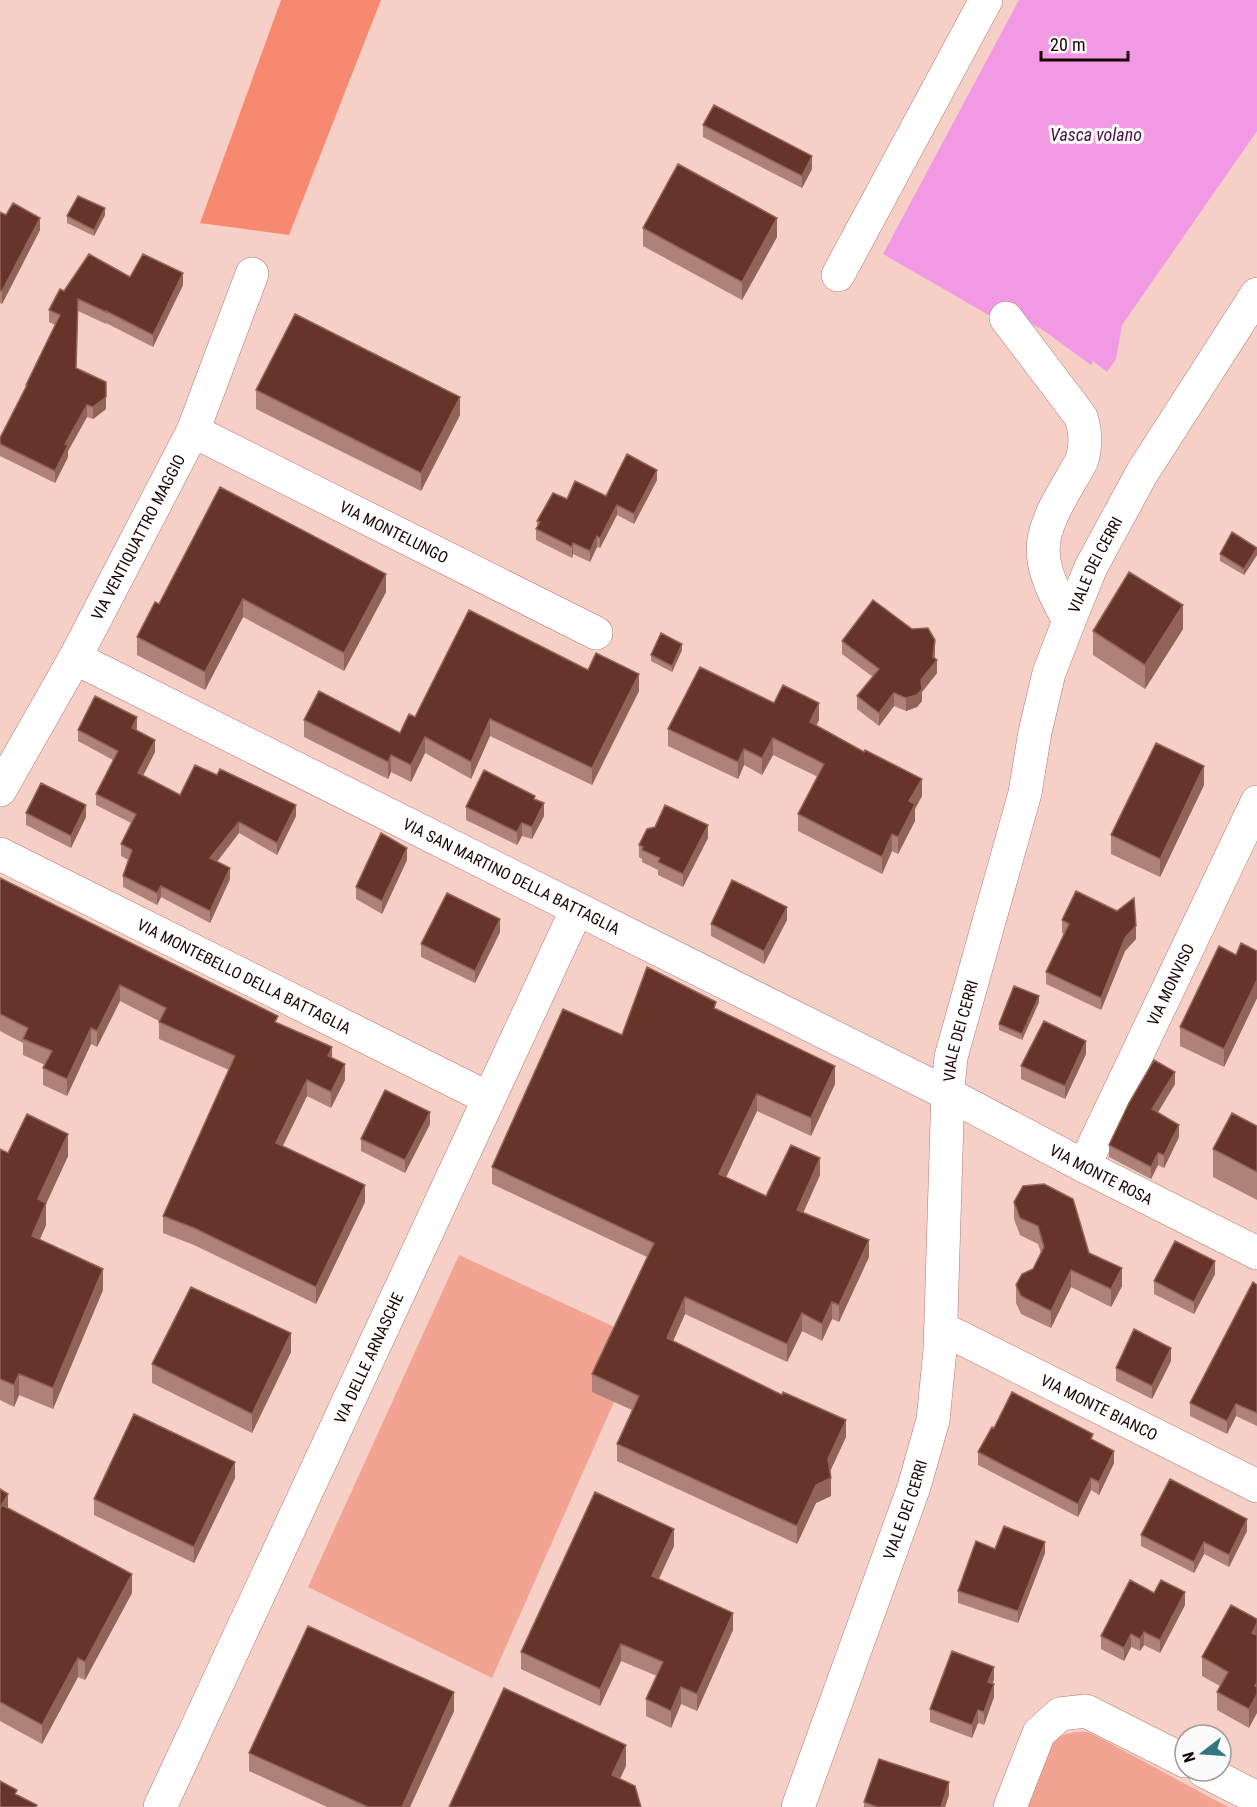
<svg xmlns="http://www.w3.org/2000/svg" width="1257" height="1807" viewBox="0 0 1257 1807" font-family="'Roboto Condensed',sans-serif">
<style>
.green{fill:#f2a391}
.forest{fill:#f88971}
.water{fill:#f299e3}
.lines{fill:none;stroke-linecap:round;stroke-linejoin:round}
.minor-casing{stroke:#b2786b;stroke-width:34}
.minor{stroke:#fff;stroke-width:33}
.wall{fill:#ae8278}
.shaded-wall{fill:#926358}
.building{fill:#673429;stroke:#926358;stroke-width:1.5}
.labels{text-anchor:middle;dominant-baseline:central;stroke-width:6;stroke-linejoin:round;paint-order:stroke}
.street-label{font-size:16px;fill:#190503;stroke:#fbfbfb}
.water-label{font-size:18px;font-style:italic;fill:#471141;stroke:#fbfbfb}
</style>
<rect width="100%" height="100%" fill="#f6d0c7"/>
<path class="green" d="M459,1255L621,1330L614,1402L492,1678L308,1587Z
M1075,1732H1088L1100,1738L1228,1807H1028C1033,1789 1040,1753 1053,1740C1059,1735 1067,1734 1075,1732Z"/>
<path class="forest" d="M281,0H381L289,235L200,223Z"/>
<path class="water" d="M1019,0H1257V131L1122,325L1116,359L1107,372L1093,361L1091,365L1040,328L1013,315L999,321L883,254Z"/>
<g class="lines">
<g class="minor-casing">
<g id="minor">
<path d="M838,275L986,0"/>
<path d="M1006,318L1081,417C1086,433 1086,444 1082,460C1070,483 1053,506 1046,531C1036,562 1055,595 1069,621"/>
<path id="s1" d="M193,431L596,633"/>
<path id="s2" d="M75,658L948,1094L1084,1166L1257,1253"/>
<path id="s3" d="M0,790L75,658L193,431L252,274"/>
<path id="s4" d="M0,854L488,1098"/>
<path id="s5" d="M1084,1166L1257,802"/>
<path id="s6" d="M941,1328L1257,1486"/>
<path d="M1204,1771L1257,1798"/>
<path id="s7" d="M160,1807L577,909"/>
<path id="s8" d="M798,1807L914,1487L933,1420L940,1350L948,1088L951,1057L1025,793L1035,732L1049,673L1069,621L1091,567L1142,473L1257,294"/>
<path d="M1010,1807L1039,1733L1060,1714L1086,1711L1185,1761"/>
</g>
</g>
<use href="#minor" class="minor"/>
</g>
<path class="wall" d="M703,125L812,169L802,188L703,137Z
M0,212L40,230L2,304L0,303Z
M105,215L94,236L67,223V216Z
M643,228L777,237L742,300L643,246Z
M130,277L183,285L153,347L106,323V324L78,311L76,368L106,394V409L93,419L87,417L68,451V457L55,483L0,456V438L26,388V385L55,325L49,322V310L64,291Z
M256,390L460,415L421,491L256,409Z
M657,480L634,524L617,515L600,548L597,547L590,562L573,554L572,558L536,540V529L537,527V521L606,496Z
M1220,554L1257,555L1244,575L1220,561Z
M386,592L344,671L243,617L205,690L137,655V637L159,604Z
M1183,629L1145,689L1093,655V631Z
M842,641L935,652L934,658L937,673L922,692V701L917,707L906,711L894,706L879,726L857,709V696L873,677L842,654Z
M682,650L672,672L651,661V655Z
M588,670L639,691L592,785L490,736L471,779L425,753L411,782L391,772L388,779L304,737V720L400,733L415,717Z
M774,703L819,720L816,725L922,796L915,809V821L905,840L898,854L892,851L882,874L798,831V814L818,777L773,755L762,775L744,765L738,779L668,746V729Z
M137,728V730L155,752L143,776L180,795L296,816L277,855L239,833L217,862L230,879L210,923L161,897L157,905L123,887V876L128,860L121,856V844L131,823L96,805V794L113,760L78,741V730Z
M1204,785L1160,877L1111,854V835Z
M535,799L544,816L532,839L522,836L517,845L466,820V807Z
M26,813L86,817L71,848L26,825Z
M708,838L683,887L658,875V870L642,862V859L639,857V845Z
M407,860L382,914L356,899V887Z
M0,878L278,1023L332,1057L345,1080L331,1108L307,1096L283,1146L365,1202L316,1304L194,1245L163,1233V1216L229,1070L159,1039V1021L120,1001L97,1047L91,1044L67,1096L43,1085V1068L45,1065L23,1055V1043L0,1031Z
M787,920L764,964L711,936V924Z
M1062,920L1136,939L1125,951L1101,1010L1046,984V972L1064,934L1062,933Z
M500,932L475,983L421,957V944Z
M1257,951V998L1224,1067L1180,1046V1027Z
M1039,1002L1022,1040L999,1030V1024Z
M716,1009L835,1084L811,1136L757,1111L726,1178L766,1196L820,1175L803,1212L869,1257L839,1322L832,1319L822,1341L802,1331L787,1362L685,1314L673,1341L846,1437L830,1471L831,1496L816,1503L797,1544L617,1461V1444L632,1410L592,1392V1374L647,1257L492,1184V1167L622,1035Z
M1086,1054L1065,1099L1021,1079V1066Z
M1175,1084L1158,1112L1179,1137L1164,1168L1158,1165L1151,1179L1109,1157V1145Z
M430,1124L405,1173L361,1151V1139Z
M1257,1126V1200L1213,1177V1149Z
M0,1149L8,1153L68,1156L46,1204V1225L39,1240L103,1290L53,1409L19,1395L14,1407L0,1400Z
M1014,1202L1089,1253L1122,1286L1111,1307L1071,1287L1051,1328L1021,1314L1016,1303V1285L1033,1269L1041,1253L1038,1244L1020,1235L1014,1219Z
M1215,1274L1194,1314L1154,1294V1281Z
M1257,1285V1426L1236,1416L1227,1434L1190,1416V1403Z
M291,1352L252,1433L152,1383V1364Z
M1171,1361L1152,1399L1116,1381V1368Z
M994,1428L1093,1440L1114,1463L1099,1495L1091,1490L1078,1517L978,1465V1452Z
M235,1478L194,1563L94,1515V1499Z
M0,1489L8,1508L132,1593L85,1680L78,1677L42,1744L0,1721Z
M1247,1531L1229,1567L1204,1554L1194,1573L1141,1546V1535Z
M674,1546L659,1579L733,1630L697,1711L681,1704L671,1728L646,1716V1699L657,1676L621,1661L600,1706L521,1669V1652Z
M995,1549L1045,1553L1018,1623L958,1603V1591Z
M1154,1593L1185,1605L1160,1653L1144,1645L1140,1651L1131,1647L1124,1661L1101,1649V1636Z
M1257,1619L1249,1728L1217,1710V1692L1220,1686L1202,1676V1657Z
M994,1680L992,1684L994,1697L984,1725L978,1723L972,1738L930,1722V1709Z
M454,1711L410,1807H327L249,1771V1753Z
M949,1795L945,1807H864V1802Z"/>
<path class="shaded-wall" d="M812,156V169L802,188V176Z
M105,208V215L94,236V230Z
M40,218V230L2,304V291Z
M777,218V237L742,300V282Z
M183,273V285L153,347V335Z
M106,382V409L93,419V407Z
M460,397V415L421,491V473Z
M87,405V417L68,451V457L55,483V471L65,444Z
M657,470V480L634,524V514Z
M617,505V515L600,548V538Z
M597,536V547L590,562V551Z
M573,543V554L572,558V547Z
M1257,548V555L1244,575V569Z
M386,574V592L344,671V653Z
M243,599V617L205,690V672Z
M1183,605V629L1145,689V665Z
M935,640V652L934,664L937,660V673L922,692V701L917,707L906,711V698L921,680L933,657Z
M682,644V650L672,672V666Z
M639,674V691L592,785V768Z
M894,693V706L879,726V713Z
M819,703V720L810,739V722Z
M137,717V728L132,739V728Z
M490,719V736L471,779V762Z
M425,737V753L411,782V765Z
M773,738V755L762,775V758Z
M155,740V752L138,785V773Z
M744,749V765L738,779V762Z
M391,755V772L388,779V762Z
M1204,766V785L1160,877V859Z
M922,779V796L915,809V821L898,854V837L909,801Z
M544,803V816L532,839V827Z
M86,805V817L71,848V836Z
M296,805V816L277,855V843Z
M239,822V833L210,870V858Z
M522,823V836L517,845V832Z
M708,825V838L683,887V874Z
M892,834V851L882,874V857Z
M407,848V860L382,914V901Z
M230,868V879L210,923V911Z
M161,886V897L157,905V893Z
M787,907V920L764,964V951Z
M500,919V932L475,983V971Z
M1136,926V939L1125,951L1101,1010V998L1125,938Z
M1257,980V998L1224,1067V1049Z
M120,985V1001L97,1047V1031Z
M1039,996V1002L1022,1040V1034Z
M91,1028V1044L67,1096V1079Z
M1086,1041V1054L1065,1099V1086Z
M332,1047V1064L328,1056Z
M345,1064V1080L331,1108V1092Z
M835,1066V1084L811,1136V1118Z
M1175,1072V1084L1152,1122V1109Z
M307,1080V1096L276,1159V1143Z
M757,1094V1111L719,1192V1174Z
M430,1112V1124L405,1173V1160Z
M1179,1125V1137L1164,1168V1155Z
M68,1134V1156L46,1204V1225L32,1258V1236L38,1199Z
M1158,1153V1165L1151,1179V1167Z
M820,1158V1175L797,1227V1210Z
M365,1185V1202L316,1304V1287Z
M869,1240V1257L839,1322V1305Z
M1215,1261V1274L1194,1314V1302Z
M1122,1268V1286L1111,1307V1289Z
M103,1269V1290L53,1409V1388Z
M1071,1270V1287L1051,1328V1311Z
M685,1297V1314L667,1355V1338Z
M832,1302V1319L822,1341V1324Z
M802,1313V1331L787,1362V1344Z
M291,1333V1352L252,1433V1414Z
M1171,1348V1361L1152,1399V1386Z
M19,1374V1395L14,1407V1385Z
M1236,1404V1416L1227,1434V1421Z
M846,1420V1437L828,1476V1459Z
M1114,1451V1463L1099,1495V1482Z
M235,1462V1478L194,1563V1547Z
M831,1478V1496L816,1503L797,1544V1526L816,1485Z
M1091,1478V1490L1078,1517V1504Z
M8,1494V1512L0,1508Z
M1247,1519V1531L1229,1567V1555Z
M674,1529V1546L652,1593V1576Z
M1045,1542V1553L1018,1623V1611Z
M1204,1542V1554L1194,1573V1562Z
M132,1574V1593L85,1680V1662Z
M1185,1592V1605L1160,1653V1640Z
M733,1613V1630L697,1711V1694Z
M1257,1623V1642L1252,1633Z
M1144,1632V1645L1140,1651V1639Z
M1131,1634V1647L1124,1661V1648Z
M621,1644V1661L600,1706V1689Z
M78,1658V1677L42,1744V1725Z
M994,1667V1680L988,1694V1682Z
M1257,1682V1713L1249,1728V1709L1255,1686Z
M994,1684V1697L984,1725V1712Z
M681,1687V1704L671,1728V1711Z
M454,1692V1711L410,1807H402Z
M978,1710V1723L972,1738V1725Z
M626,1745V1766L612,1796V1775Z
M949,1782V1795L945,1807H941Z"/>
<path class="building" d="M714,105L812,156L802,176L703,125Z
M678,164L777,218L742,282L643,228Z
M78,196L105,208L94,230L67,216Z
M13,203L40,218L2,291L0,290V212L6,215Z
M89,254L130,277L143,254L183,273L153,335L106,311V312L78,299L76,368L106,382V397L93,407L87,405L65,444L68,445L55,471L0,444V438L27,385H26L60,315L49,310L60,289L64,291Z
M295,314L460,397L421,473L256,390Z
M627,454L657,470L634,514L617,505L600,538L597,536L590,551L573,543L572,547L536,529L540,522L537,521L553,493L567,499L575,481L606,496Z
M220,487L386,574L344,653L243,599L205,672L137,637L155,602L159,604Z
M1232,532L1257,548L1244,569L1220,554Z
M1129,572L1183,605L1145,665L1093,631Z
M873,600L912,629L928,628L935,640L933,657L937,660L921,680L922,689L917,695L906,698L894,693L879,713L857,696L879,669L842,641Z
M469,610L588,670L596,653L639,674L592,768L490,719L471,762L425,737L411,765L391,755L388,762L304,720L319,691L400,733L409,714L415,717Z
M661,633L682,644L672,666L651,655Z
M700,667L774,703L783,685L819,703L810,722L864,752L865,750L922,779L909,801L915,804L905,824L898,837L892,834L882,857L798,814L824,764L773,738L762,758L744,749L738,762L668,729Z
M95,696L137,717L132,728L155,740L138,773L180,795L195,765L217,775L220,769L296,805L277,843L239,822L210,858L230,868L210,911L161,886L157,893L123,876L132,850L121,844L136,814L96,794L118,751L78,730Z
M1156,743L1204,766L1160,859L1111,835Z
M484,770L535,796L534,799L544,803L532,827L522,823L517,832L466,807Z
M41,783L86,805L71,836L26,813Z
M665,805L708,825L683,874L658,862L660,858L642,850L643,847L639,845L647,829L655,827Z
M381,833L407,848L382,901L356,887Z
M0,878L278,1016L275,1022L332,1047L328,1056L345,1064L331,1092L307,1080L276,1143L365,1185L316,1287L194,1228L163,1216L235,1056L159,1022L166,1008L120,985L97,1031L91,1028L67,1079L43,1068L52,1051L23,1039L28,1028L0,1014Z
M732,880L787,907L764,951L711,924Z
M1076,891L1117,911L1134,898L1136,926L1125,938L1101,998L1046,972L1069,924L1062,920Z
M447,893L500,919L475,971L421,944Z
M1241,943L1257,951V980L1224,1049L1180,1027L1219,946L1236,955Z
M647,967L716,1002L714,1008L835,1066L811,1118L757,1094L719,1174L766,1196L791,1145L820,1158L797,1210L869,1240L839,1305L832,1302L822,1324L802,1313L787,1344L685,1297L667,1338L782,1395L783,1392L846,1420L828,1459L831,1478L816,1485L797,1526L617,1444L639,1396L592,1374L654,1243L492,1167L563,1009L622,1035Z
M1014,986L1039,996L1022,1034L999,1024Z
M1044,1021L1086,1041L1065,1086L1021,1066Z
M1154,1060L1175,1072L1152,1109L1179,1125L1164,1155L1158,1153L1151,1167L1109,1145L1129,1103Z
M385,1090L430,1112L405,1160L361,1139Z
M1232,1113L1257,1126V1172L1213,1149Z
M27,1114L68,1134L38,1199L46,1203L32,1236L103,1269L53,1388L19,1374L14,1385L0,1379V1149L8,1153Z
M1044,1184L1073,1199L1089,1253L1122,1268L1111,1289L1071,1270L1051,1311L1021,1296L1016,1285L1022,1274L1033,1269L1044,1247L1038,1226L1020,1218L1014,1202L1023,1186Z
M1175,1241L1215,1261L1194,1302L1154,1281Z
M1253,1282L1257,1285V1413L1236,1404L1227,1421L1190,1403Z
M191,1287L291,1333L252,1414L152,1364Z
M1134,1329L1171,1348L1152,1386L1116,1368Z
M1012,1392L1093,1434L1091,1439L1114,1451L1099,1482L1091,1478L1078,1504L978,1452L992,1427L994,1428Z
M134,1414L235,1462L194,1547L94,1499Z
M1170,1479L1247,1519L1229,1555L1204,1542L1194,1562L1141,1535Z
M0,1489L8,1494L0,1508Z
M595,1492L674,1529L652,1576L733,1613L697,1694L681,1687L671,1711L646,1699L663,1662L621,1644L600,1689L521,1652Z
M2,1505L132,1574L85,1662L78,1658L42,1725L0,1702V1508Z
M1004,1526L1045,1542L1018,1611L958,1591L976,1541L995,1549Z
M1130,1580L1154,1593L1161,1580L1185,1592L1160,1640L1144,1632L1140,1639L1131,1634L1124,1648L1101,1636Z
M1231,1605L1257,1619V1623L1252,1633L1257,1635V1682L1255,1686L1257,1687V1694L1249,1709L1217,1692L1228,1672L1202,1657Z
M308,1626L454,1692L402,1807H368L249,1753Z
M952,1651L994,1667L988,1682L994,1684L984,1712L978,1710L972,1725L930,1709Z
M504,1688L626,1745L612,1775L635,1786L641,1807H449Z
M879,1759L949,1782L941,1807H877L864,1802Z
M0,1781L17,1790L15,1794L37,1805L36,1807H0Z"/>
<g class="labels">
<g class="street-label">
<text stroke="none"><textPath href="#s1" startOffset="225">VIA MONTELUNGO</textPath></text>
<text stroke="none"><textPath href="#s3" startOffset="288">VIA VENTIQUATTRO MAGGIO</textPath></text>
<text stroke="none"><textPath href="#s8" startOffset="1288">VIALE DEI CERRI</textPath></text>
<text stroke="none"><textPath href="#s2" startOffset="488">VIA SAN MARTINO DELLA BATTAGLIA</textPath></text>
<text stroke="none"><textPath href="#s4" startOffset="273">VIA MONTEBELLO DELLA BATTAGLIA</textPath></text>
<text stroke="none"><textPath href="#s5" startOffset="201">VIA MONVISO</textPath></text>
<text stroke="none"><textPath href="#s8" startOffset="801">VIALE DEI CERRI</textPath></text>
<text stroke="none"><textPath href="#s2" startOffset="1149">VIA MONTE ROSA</textPath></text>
<text stroke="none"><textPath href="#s7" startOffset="495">VIA DELLE ARNASCHE</textPath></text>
<text stroke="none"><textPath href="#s6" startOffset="177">VIA MONTE BIANCO</textPath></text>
<text stroke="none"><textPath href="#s8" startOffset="316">VIALE DEI CERRI</textPath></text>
</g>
<g class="water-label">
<text x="1096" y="134">Vasca volano</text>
</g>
</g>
<g transform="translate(1203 1753) rotate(253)"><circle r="28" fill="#fbfbfb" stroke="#a19998" stroke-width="1.5"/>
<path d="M0-4.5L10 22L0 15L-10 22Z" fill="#327785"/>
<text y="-9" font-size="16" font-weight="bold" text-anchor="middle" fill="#190503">N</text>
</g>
<path d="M1041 51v9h87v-9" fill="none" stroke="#190503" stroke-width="3"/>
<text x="1050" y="51" font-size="18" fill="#190503" stroke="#fbfbfb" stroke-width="4.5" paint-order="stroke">20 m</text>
</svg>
